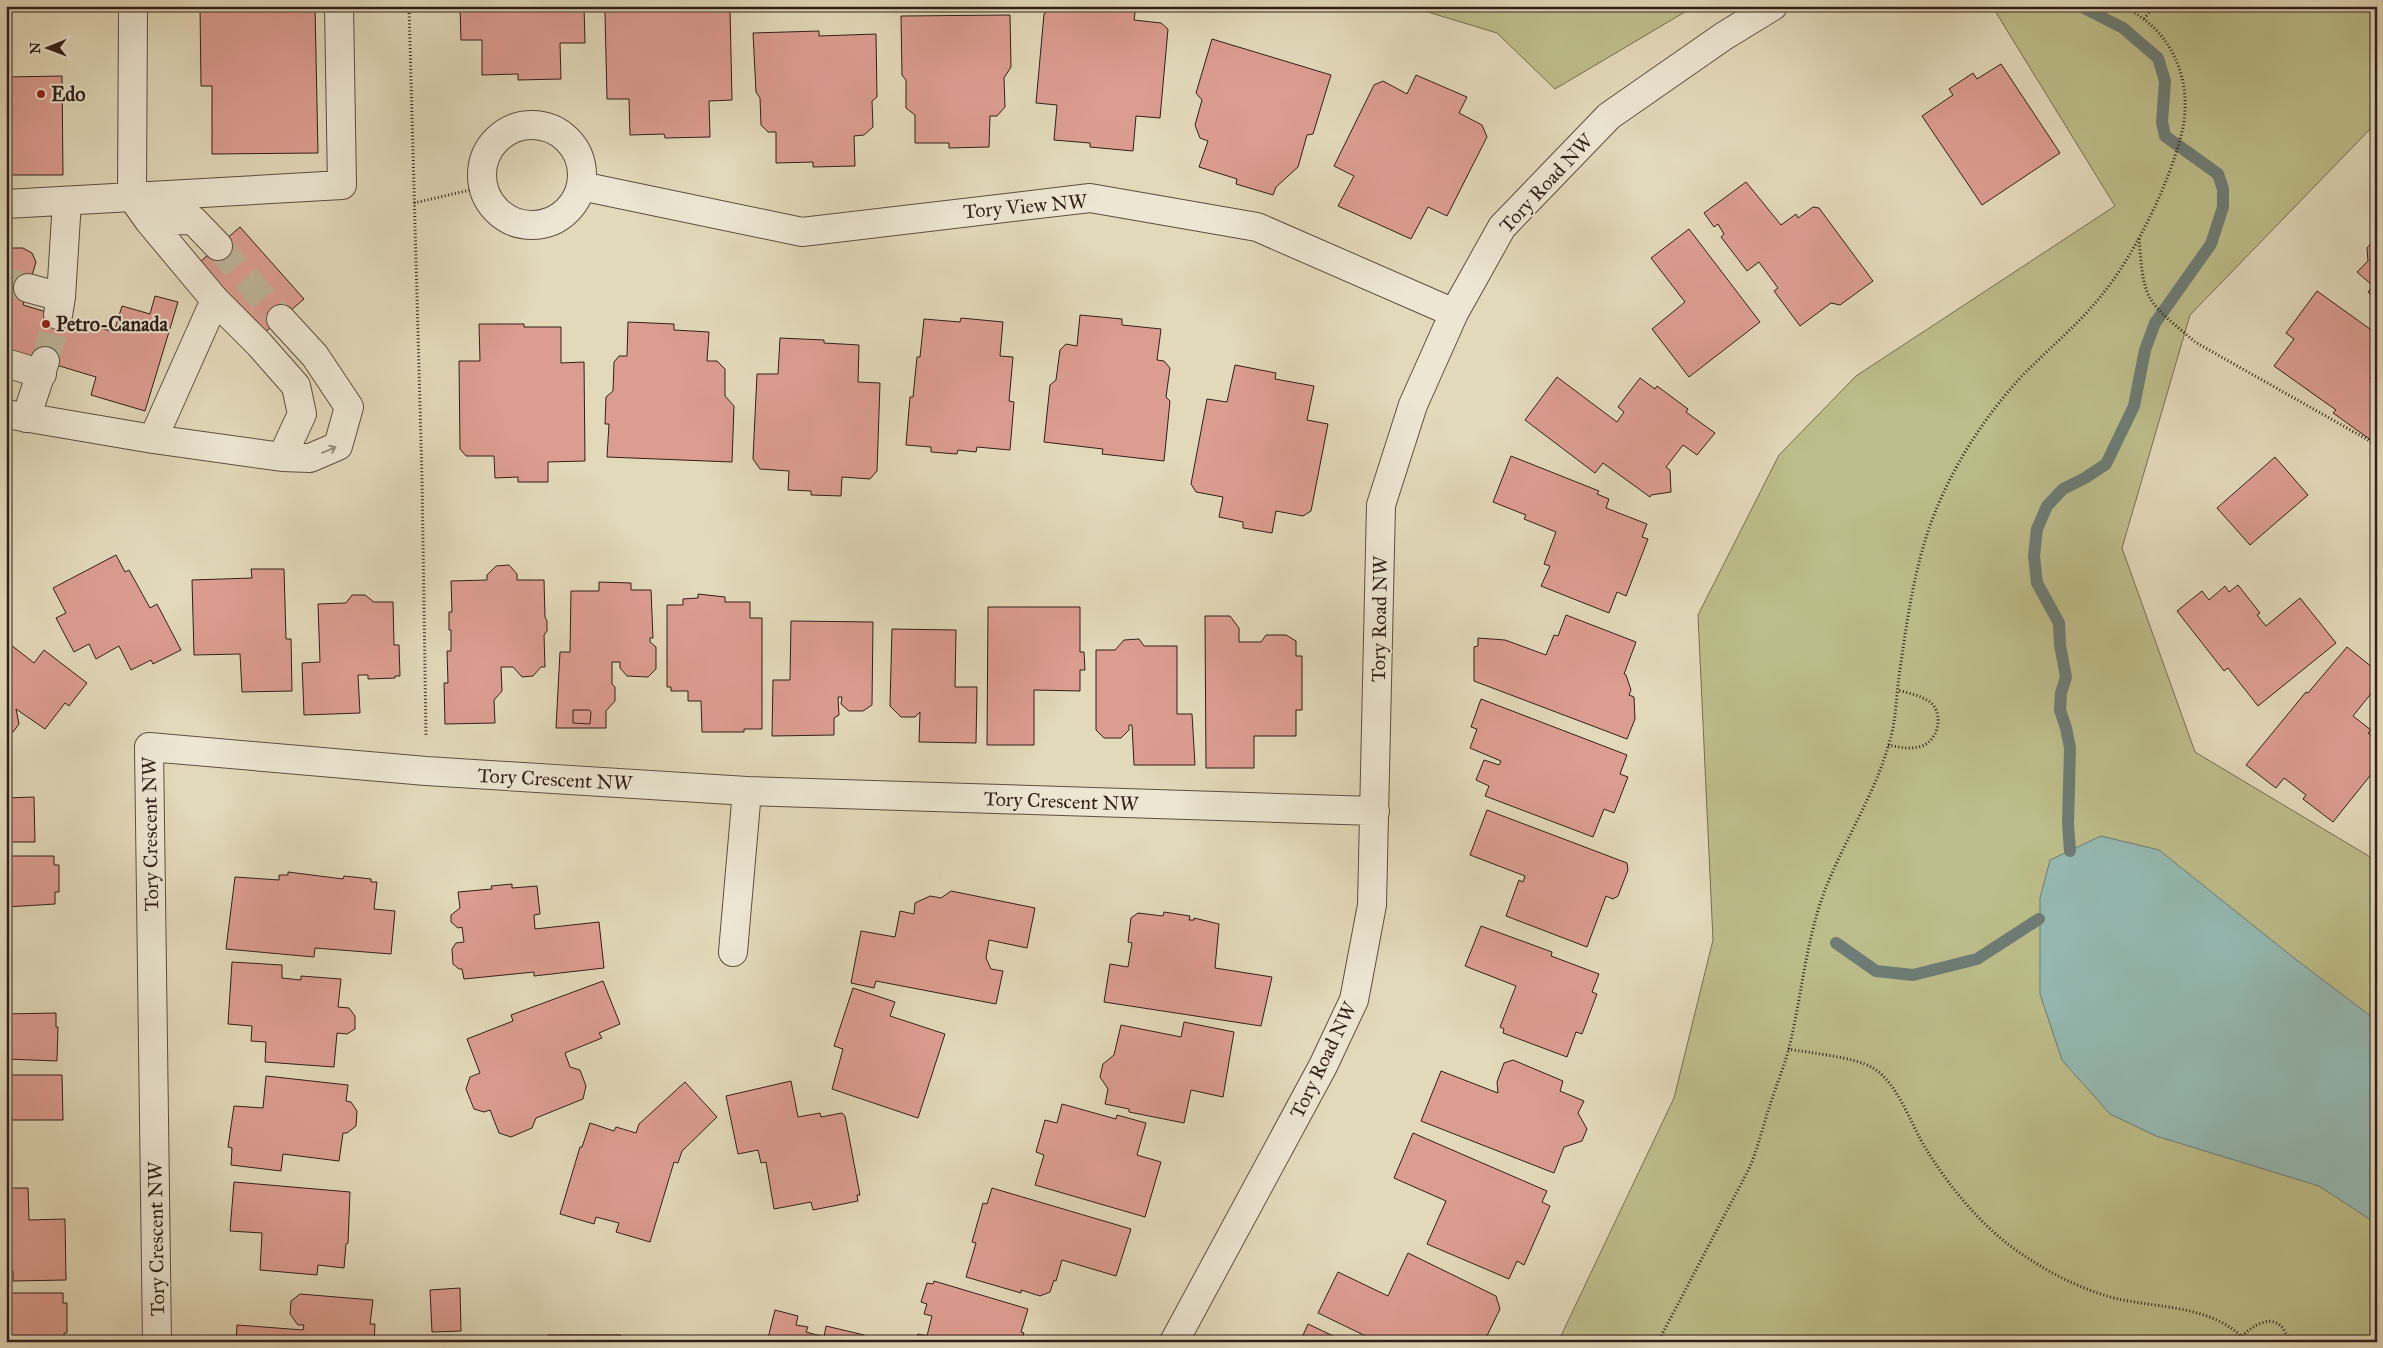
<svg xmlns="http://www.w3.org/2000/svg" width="2383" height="1348" viewBox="0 0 2383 1348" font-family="'IM FELL Great Primer',serif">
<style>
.green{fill:#bcbd8a;stroke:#766e52}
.water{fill:#95bab3;stroke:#6d7c75}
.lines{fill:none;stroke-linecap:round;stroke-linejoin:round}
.stream{stroke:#6d7c75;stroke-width:12}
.building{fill:#dc9d91;stroke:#311f19}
.minor-tunnel{stroke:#bfb49a;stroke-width:28;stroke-dasharray:28 14;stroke-linecap:butt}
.minor-casing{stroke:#5d4e41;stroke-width:30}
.path{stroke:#311f19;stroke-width:3;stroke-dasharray:1 2.5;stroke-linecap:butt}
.minor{stroke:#ece6d2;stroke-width:28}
.oneway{stroke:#988c7f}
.poi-dot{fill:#8f2418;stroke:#ece6d2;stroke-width:2}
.labels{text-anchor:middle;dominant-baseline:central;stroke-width:4;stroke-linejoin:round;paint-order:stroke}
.poi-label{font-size:20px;font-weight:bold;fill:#311f19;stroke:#ece6d2;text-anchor:start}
.street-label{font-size:20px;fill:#311f19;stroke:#ece6d2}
</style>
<rect width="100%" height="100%" fill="#e2d9ba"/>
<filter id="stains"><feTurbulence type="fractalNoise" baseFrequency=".004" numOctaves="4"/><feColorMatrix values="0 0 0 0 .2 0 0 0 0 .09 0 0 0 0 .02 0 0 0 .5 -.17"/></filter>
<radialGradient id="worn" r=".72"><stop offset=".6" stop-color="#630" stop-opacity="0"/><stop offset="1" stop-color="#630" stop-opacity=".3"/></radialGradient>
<path class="green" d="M1408,6H1695L1555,89L1497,33Z
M1992,6H2377V122L2190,315L2122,548L2195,752L2377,861V1342H1558L1674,1098L1713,940L1698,615L1779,455L1856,376L2115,206Z"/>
<path class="water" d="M2101,836L2159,850L2294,958L2377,1021V1228L2368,1218L2319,1186L2156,1136L2110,1114L2062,1060L2040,994V898L2050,860Z"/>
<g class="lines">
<path class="stream" d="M2070,851L2068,824L2070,748L2066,728L2060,710L2061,693L2066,677L2060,645L2059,623L2037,583L2034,556L2037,529L2047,506L2063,489L2085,478L2106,464L2134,406L2145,350L2155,323L2211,244L2223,207V189L2218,174L2165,136L2162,122L2165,81L2158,58L2123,28L2084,8
M1836,943L1876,971L1913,975L1977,959L2039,919"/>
</g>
<path class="building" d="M200,6H315L318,153L212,154V86H201Z
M460,6H584L585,43H560L561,79L518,80V74L482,75V40H461Z
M610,6H726L730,10L732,100L709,101L710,137L665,138L664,134L630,135L629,99H607L605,13Z
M1054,6L1079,9V6H1136L1134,20L1161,23L1168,29L1160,118L1136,116L1133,151L1090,147V143L1054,140L1057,105L1036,103L1044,14Z
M1010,15L1011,67L1004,78L1005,107L997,116H990L989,147L949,148V143H915V115L906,108V80L902,75L901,16Z
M819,31V36L876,34L877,97L872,101L873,127L864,135L854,136L855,166L813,167V162L776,163V132H768L761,125L760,98L756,92L753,33Z
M1212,39L1331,75L1313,134L1307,135L1298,167L1276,187L1273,195L1236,184L1237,179L1199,167L1208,141L1200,138L1195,125L1202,100L1196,93Z
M2001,64L2060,153L1982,205L1922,116L1953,95L1949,89L1973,73L1977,79Z
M1416,75L1467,97L1459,113L1482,125L1487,137L1447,216L1428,207L1411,239L1338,206L1354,176L1334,166L1374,85L1383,81L1407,94Z
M62,76L63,175H6V77Z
M1746,182L1781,225L1796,214L1798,218L1813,207L1819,208L1873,281L1840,305L1831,303L1800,326L1774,291L1778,288L1759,262L1747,271L1721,237L1724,234L1718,224L1714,227L1704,213Z
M240,227L304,299L263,334L200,262Z
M1689,229L1760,322L1689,377L1652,329L1685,302L1651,258Z
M2375,239H2377V300L2368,292L2373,286L2357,272L2368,261L2367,248Z
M8,248H23L32,253L36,262L23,305L114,332L122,306L150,314L155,296L178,302L145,411L91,395L96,377L13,352L6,374V250Z
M2317,291L2377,334V368L2370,378L2377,383L2375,443L2333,413L2336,410L2274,366L2294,339L2286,333Z
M1080,315L1122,319V325L1161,329L1157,360L1164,361L1170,368L1166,397L1170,401L1164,461L1102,454L1103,449L1044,442L1050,385L1056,380L1060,350L1066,344L1077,346Z
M961,318L1003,322L1000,356L1013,357L1009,401L1014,402L1010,450L977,447L976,452L958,450L957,454L931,452V447L906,445L910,397H913L917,357H920L924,319L960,322Z
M628,322L674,324V330L709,332L707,361H717L725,369V396L734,406L732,462L607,457L609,424H605L606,397L613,391L614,362L619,356H627Z
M479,324H524V327H561V363L584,362L585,461L548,462V482H518V477L495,478L494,456H466L460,449L459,361H480Z
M780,338L824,340V343L859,345L858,382L880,383L877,471L870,479L842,477L841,496L811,495V491L788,490L789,471L760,469L753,459L757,374H778Z
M1235,365L1276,373L1275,379L1314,386L1307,420L1328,424L1311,511L1303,516L1276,511L1272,533L1243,528V522L1219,517L1223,497L1196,492L1191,484L1207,399L1227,402Z
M1557,377L1617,422L1624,412L1618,407L1640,378L1655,389L1657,386L1688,409L1686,412L1715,433L1697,455L1683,445L1666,467L1670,470L1671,492L1651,495L1650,497L1603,463L1595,473L1525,420Z
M1511,456L1599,491L1597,494L1609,499L1606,508L1647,524L1642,537L1648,539L1626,596L1617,592L1609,613L1541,586L1550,566L1544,564L1556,532L1524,519L1526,515L1493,502Z
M2275,457L2308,495L2250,545L2217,508Z
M116,555L125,572L129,570L150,608L157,604L181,650L153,664L151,660L131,670L119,646L96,659L89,644L74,652L56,618L66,613L53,588Z
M509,565L517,574V580H544L545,617L547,621V631L544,635L545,667H541L533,676L522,677L513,667H501L502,691L494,700L495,723L445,724L444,683H448L447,651H451V630H449V612H452L451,581L487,580V575L496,566Z
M251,569H284L286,639H291L292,691L242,692L240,654L194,655L192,580L252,578Z
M599,582L631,583V590H651L653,638H650V642L656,647V669L648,677L627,676L620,668V662H612V684L615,687V701L606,711V728H556L560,652H570L571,591H599Z
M2238,585L2260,613L2257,615L2266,626L2300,598L2336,643L2258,706L2228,668L2224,671L2177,611L2202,591L2209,600L2225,586L2229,592Z
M698,594L725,597V602H750V618H762V729H744V732H702L701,701H688V691H671V687H667V605H683V599L698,598Z
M352,595H365L374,602H393L394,645H399L400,676H395V678L368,679V675H358L360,713L304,715L302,663L320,662L318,604L346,603Z
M988,607H1080V652H1084L1085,670H1080V691L1034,690V745H987Z
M1566,615L1636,642L1624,674L1626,675L1631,690L1629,695L1634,697L1635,719L1627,739L1474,681V647L1478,646V638L1505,640L1546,655L1554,635L1558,636Z
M1205,616H1230L1239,628V642H1261L1266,635H1286L1296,641V656H1302V710H1296V736H1254V768H1206Z
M791,621L873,622L872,705L863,711H849L841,704L842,697H838L839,715L834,718V735L772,736L773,680H790Z
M892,629L956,630L955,687H977L976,743L919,742L920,712L915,717H901L890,706Z
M1139,639L1144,646H1177V714H1192L1195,765H1134L1132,725H1129V730L1121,738H1104L1096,730V650H1115L1124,640Z
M6,641L34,663L44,650L87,683L69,706L65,703L45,729L16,709L19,724L13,732L6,733Z
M2347,647L2377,671V686L2353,716L2371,730L2368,733L2377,740V767L2333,822L2303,799L2306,795L2284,778L2276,788L2246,765L2306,692L2308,693Z
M1481,699L1627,755L1620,774L1628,777L1614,813L1604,809L1593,837L1485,796L1489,786L1476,780L1484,760L1499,765L1501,761L1470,748L1477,729L1471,727Z
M573,710H589L591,712L590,724L573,723Z
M34,797L35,842H6V798Z
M1487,810L1627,863L1628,870L1618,896L1613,899L1606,896L1587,947L1506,916L1519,880L1523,882L1525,876L1470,855Z
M6,856H54V865H59V892H55V904L6,907Z
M288,872L343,879L344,876L371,879V882H377L374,909L395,911L391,954L315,948L314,957L226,949L235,877L279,880V875H288Z
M512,884V888L537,886L540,914L534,915L535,929L599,922L604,968L534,976V972L464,979L462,969H459L453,964L452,949L456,943L464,942L462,927L458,928L451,922V915L460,908L458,892L492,889L491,886Z
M951,891L1035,908L1027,948L989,940L986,958L991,969L1003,971L996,1004L876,981L874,988L851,983L861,931L895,937L900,911L914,914L915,903L930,896L941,898Z
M1164,912L1190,916L1189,920H1194V918L1219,924L1215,968L1272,977L1261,1026L1104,1002L1110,964L1128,967L1132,943L1128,942L1131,918L1138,913L1163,916Z
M1481,926L1552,952L1551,956L1599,974L1592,992L1597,994L1582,1034L1576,1032L1567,1057L1503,1033L1504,1029L1500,1027L1516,986L1465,966Z
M232,962L282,965V978L301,980V976L341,979L338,1007L349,1008L355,1016V1029L347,1034L337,1033L334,1067L265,1062L266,1042L251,1041L252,1026L228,1024Z
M603,981L620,1024L599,1033L602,1038L565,1053L570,1067L580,1070L586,1086L583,1099L536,1118L532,1128L511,1137L499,1133L490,1110L484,1112L474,1109L466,1089L470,1077L480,1073L467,1039L513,1021L511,1015Z
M853,988L895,1002L890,1016L945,1034L918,1118L832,1089L843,1049L834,1046Z
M56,1013V1027H58L57,1061L6,1059V1014Z
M1184,1022L1234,1032L1223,1097L1191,1090L1184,1123L1129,1112V1109L1105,1104L1108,1089L1100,1077L1103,1064L1114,1055L1121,1025L1181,1037Z
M1513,1060L1563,1081L1560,1091L1584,1101L1578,1113L1587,1129L1582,1141L1564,1147L1554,1173L1421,1121L1441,1071L1498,1093L1497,1082L1504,1063Z
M6,1075H62L63,1120H6Z
M266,1076L348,1085L346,1101L351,1102L357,1111L356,1126L347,1133H343L339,1161L283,1154L281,1171L231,1165L232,1148L228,1147L234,1106L263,1108Z
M791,1081L798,1117L820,1113L821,1117L842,1113L845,1116L860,1195H857L858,1201L813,1210L811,1202L774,1209L766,1162L761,1163L758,1150L738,1154L726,1096Z
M685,1082L717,1117L682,1151L678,1163L674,1162L650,1242L616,1232L619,1223L596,1217L594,1224L560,1214L580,1147H582L590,1123L614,1131L616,1127L636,1133L639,1124Z
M1062,1104L1116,1119L1117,1115L1146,1123L1137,1155L1161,1162L1145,1217L1035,1185L1044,1155L1036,1152L1045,1120L1057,1123Z
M1413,1133L1547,1191L1542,1202L1550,1206L1524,1265L1517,1261L1509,1279L1427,1244L1446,1201L1394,1178Z
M234,1182L350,1192L348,1243L346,1244L344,1268L318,1265L317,1275L260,1270L262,1233L230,1231Z
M6,1188H28L29,1220L65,1219L66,1280L13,1281V1271H6Z
M992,1188L1131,1229L1116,1276L1062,1260L1056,1281L1054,1280L1050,1292L1040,1296L1021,1290V1293L966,1277L976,1243L972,1242L983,1203L987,1204Z
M1408,1253L1496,1296L1500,1309L1484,1342H1378L1318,1313L1338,1272L1388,1296Z
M934,1281L1028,1309L1021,1332L1024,1333L1021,1342H916L918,1334L927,1336L932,1316L924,1314L927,1304L921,1302L927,1283L933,1284Z
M460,1288L461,1331L432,1332L430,1290Z
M6,1293H63V1303H67V1333H64V1342H6Z
M300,1294L373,1300L370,1324H375L374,1342H236L237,1325L303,1330L304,1325H298L290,1314L291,1301Z
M775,1310L798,1316L796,1325L808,1327L806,1332L824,1337L826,1326L864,1335L862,1342H767Z
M1308,1324L1346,1342H1300Z
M548,1335H621V1342H548Z"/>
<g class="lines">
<path class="minor-tunnel" d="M218,246L281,319
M6,282L28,288
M45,361L58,315"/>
<g class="minor-casing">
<path id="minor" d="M482 175a50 50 0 1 1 100 0a50 50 0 1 1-100 0Z
M581,186L802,232L1090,198L1257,227L1454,313
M132,197L342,185L339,6
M6,204L132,197L133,6
M149,221L193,220L218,246
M28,288L61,297
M215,300L259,344L296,386L302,414L282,457
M58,315L61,297L67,201
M9,364L42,374
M6,414L153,439L215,300L149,221L132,197
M26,418L45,361
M153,439L282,457L310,458L338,446L349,407L315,356L281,319
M733,952L747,791
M157,1342L149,747L426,771L747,791L1375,811
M1174,1342L1323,1066L1354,1000L1372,905L1381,505L1413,405L1454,313L1502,227L1609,116L1724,36L1773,6"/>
</g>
<path class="path" d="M409,6L422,478L426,736
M2144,19L2154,6
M414,203L483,187
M2139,239C2141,257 2141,282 2150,298C2158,313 2182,330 2195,342L2377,445
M1888,745C1899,747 1910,750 1922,746C1939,740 1944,713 1930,702C1920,695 1908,693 1897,690
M1788,1049C1810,1053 1855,1057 1873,1068C1898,1083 1911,1125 1926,1149C1949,1186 1978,1222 2013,1248C2044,1270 2077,1288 2114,1298C2159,1309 2213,1304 2247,1342
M2242,1336C2259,1320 2281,1311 2289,1342
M1658,1342C1679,1302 1700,1262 1721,1222C1731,1202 1743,1182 1752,1162C1759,1143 1764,1123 1770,1105C1776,1086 1784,1067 1789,1048C1801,999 1805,949 1821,901C1841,843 1880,789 1893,728C1896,711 1897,693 1899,676C1907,621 1914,566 1934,515C1954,464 1985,416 2022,376C2048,349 2077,326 2101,296C2134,256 2168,186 2181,136C2195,83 2173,28 2121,6"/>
<use href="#minor" class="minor"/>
</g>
<defs><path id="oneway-shaft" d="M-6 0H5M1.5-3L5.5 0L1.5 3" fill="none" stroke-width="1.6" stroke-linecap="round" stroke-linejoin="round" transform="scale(1.25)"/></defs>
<use class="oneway" href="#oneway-shaft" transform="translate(329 450) rotate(-23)"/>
<g class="poi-dot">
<circle cx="41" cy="94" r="5"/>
<circle cx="46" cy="324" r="5"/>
</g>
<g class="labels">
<g class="poi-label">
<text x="51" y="94">Edo</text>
<text x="56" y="324">Petro-Canada</text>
</g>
<g class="street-label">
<text transform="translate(1546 183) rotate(-47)">Tory Road NW</text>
<text transform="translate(1025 206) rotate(-5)">Tory View NW</text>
<text transform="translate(1379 619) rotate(-89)">Tory Road NW</text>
<text transform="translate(555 779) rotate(3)">Tory Crescent NW</text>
<text transform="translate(1061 801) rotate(2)">Tory Crescent NW</text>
<text transform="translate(150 834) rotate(-91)">Tory Crescent NW</text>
<text transform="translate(1323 1060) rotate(-64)">Tory Road NW</text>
<text transform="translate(156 1239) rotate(-91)">Tory Crescent NW</text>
</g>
</g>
<rect width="2383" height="1348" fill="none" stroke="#e2d9ba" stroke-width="25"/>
<rect x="8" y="8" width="2368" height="1333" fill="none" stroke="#311f19" stroke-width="2.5"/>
<rect x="12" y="12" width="2358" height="1323" fill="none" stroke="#311f19"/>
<g transform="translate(48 48) rotate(269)" stroke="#ece6d2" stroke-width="4" paint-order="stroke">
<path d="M0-4L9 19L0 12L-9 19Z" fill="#311f19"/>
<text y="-8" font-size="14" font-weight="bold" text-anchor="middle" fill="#311f19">N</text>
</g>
<rect width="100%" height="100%" filter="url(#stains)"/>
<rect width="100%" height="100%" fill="url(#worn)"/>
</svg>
